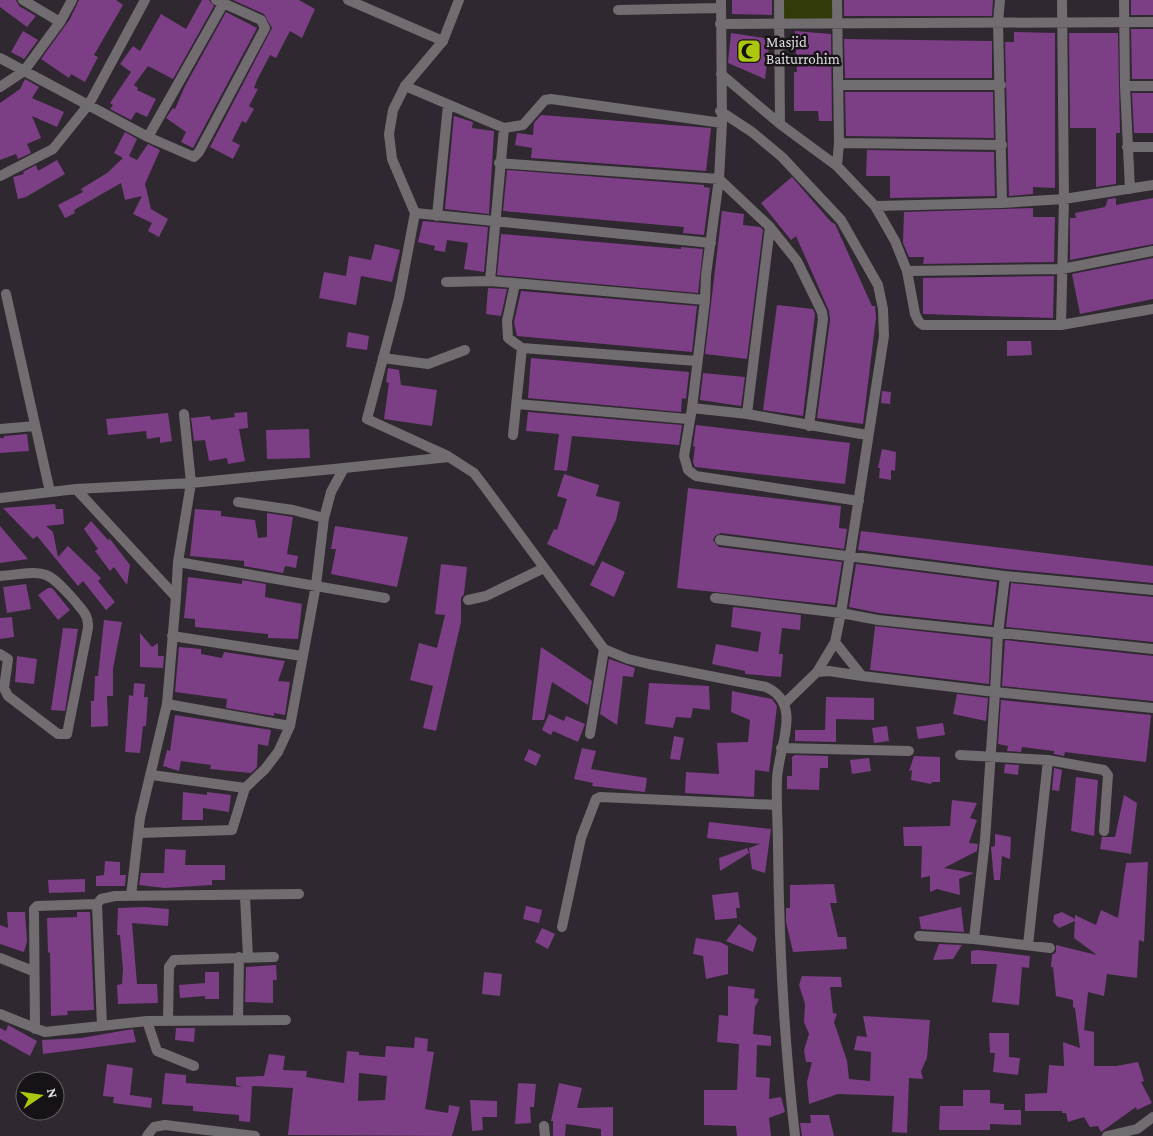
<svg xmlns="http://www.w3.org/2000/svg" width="1153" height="1136" viewBox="0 0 1153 1136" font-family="'Crimson Pro',serif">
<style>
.green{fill:#323a09}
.building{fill:#7c3e85;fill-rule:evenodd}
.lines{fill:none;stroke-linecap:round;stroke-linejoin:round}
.minor{stroke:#706c70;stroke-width:10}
.tertiary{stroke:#706c70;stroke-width:10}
.labels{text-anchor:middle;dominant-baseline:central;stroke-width:5;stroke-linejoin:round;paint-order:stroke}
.poi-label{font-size:15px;fill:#e0dbe1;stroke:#161216;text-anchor:start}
</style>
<rect width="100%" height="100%" fill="#302831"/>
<path class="green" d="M780,0H838V28H780Z"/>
<path class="building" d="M0,0H16L19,6L36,16L27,27L0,7Z
M79,0H116L123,5L94,55L98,57L85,82L71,74L69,78L41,59L70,19Z
M202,0H209L214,6L173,79L148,66L134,85L138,88L137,90L156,99L147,117L136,112L131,120L110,109L113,105L110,103L131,72L120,64L133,46L140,51L161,14L186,29Z
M233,0H299L315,9L302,38L290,31L276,58L270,55L257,80L254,88L258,89L249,106L254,109L246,123L242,121L232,141L240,145L233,159L210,147L272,28L264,14Z
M732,0H772V15L732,14Z
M844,0H993L992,16H844Z
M1131,0H1153V15H1131Z
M226,12L257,28L193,148L181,142L186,132L166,118L173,108L175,109L185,86Z
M1131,29H1153V79H1132Z
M23,31L38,40L24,59L11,52Z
M795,31L831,34L832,121H819L818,111H794V72H797Z
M1014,32L1055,33V188L1033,187V194L1009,196L1005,42H1014Z
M731,33L770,39L765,79L728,63Z
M1069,33H1118L1120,133H1116V184L1096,187V128H1070Z
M844,39L992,41V78H845Z
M25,79L39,87L32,98L64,112L57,127L32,116L41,138L27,144L31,153L18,159L16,154L0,160V103L20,89Z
M845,92H993L994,138L846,136Z
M1132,93H1153V133H1134Z
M541,115L711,128L706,171L531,158L532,148L515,145L517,133L533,135L534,123Z
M454,116L473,122L472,128L494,131L489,214L445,209Z
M125,132L137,139L129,156L137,160L148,144L160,150L145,184L151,209L168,219L159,237L148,231L152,223L133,214L142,196L125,200L121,183L74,210L75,213L65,218L58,205L83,192L81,189L107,173L123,158L114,153Z
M867,150L994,152L995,196L890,198V176H866Z
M57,160L65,174L26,197L18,199L13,177L24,174L23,172L36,165L38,171Z
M507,170L704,185V187L710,188L704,235L683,233L684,227L503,211Z
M792,177L831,222L835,224L872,306H875L876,318L863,424L817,418L830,320L829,311L796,236L791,240L761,203Z
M1116,198V205L1153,198V244L1070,260V218H1076L1075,213L1105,207L1108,199Z
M1033,208V217H1055L1054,262L923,264L924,257H909L903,243L904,212Z
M722,211L744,214L743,225L760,227L763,230L747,359L705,354Z
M423,221L488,227L484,272L464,269L468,243L447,240L445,252L434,250L435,246L418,242Z
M501,234L681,249V247L703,249L698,293L497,275Z
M375,244L400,250L392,282L361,276L356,305L319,298L324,272L346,276L349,256L371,260Z
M1153,258V299L1080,314L1072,274Z
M1054,276L1053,318L923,314V278Z
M488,288L507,289L501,316L486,314Z
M521,291L697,306L692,352L517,336L514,322Z
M777,305L813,309L815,314L803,416L763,410Z
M348,332L369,336L367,350L346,347Z
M1007,341H1031L1032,355L1007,356Z
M531,358L689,372L686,399L682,398L681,412L528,398Z
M388,368L399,370L401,385L437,390L432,426L384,419L389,383L386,382Z
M703,373L745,377L741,406L700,400Z
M882,391L891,392L890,404L881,403Z
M247,412L248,428L239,429L245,461L228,464L227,458L209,461L205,440L194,441L191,418L210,416L211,420L235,417L234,413Z
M528,412L682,425L679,445L572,436L567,471L554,470L559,434L526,431Z
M168,413L172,441L160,443V437L147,439L146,431L108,435L106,419Z
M696,425L850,443L845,484L695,467L693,462L695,447L693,446Z
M309,429L310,458L267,459L266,430Z
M27,434L29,451L0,453V438H4V436Z
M882,449L896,452L895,471L891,470V480L879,478L880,468H878Z
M564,474L599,485L596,496L620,502L616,520L594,566L547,544L554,529L557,530L567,499L557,496Z
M688,488L841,506L839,528L847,529L844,549L721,533L715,536L713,540L719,547L842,562L835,605L677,588Z
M55,504L56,509H63L64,524L46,526L53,532L58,557L68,546L101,578L98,581L115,602L106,610L83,581L78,586L37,536L33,539L3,508Z
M195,509L221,511V516L255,520L258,538L267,537V513L293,517L287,554L298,556L296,568L285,566L283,573L244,566V561L190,556Z
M91,521L108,540L110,539L130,565L127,585L114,567L110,571L95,551L98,549L84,529Z
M0,526L28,559L0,563Z
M335,526L408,537L397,587L331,574L336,549H331Z
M861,531L1153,566V583L1006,569L858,550Z
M602,561L625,572L614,597L590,585Z
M441,564L467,567L464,594L461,598V622L436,731L423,728L433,686L410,680L419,643L437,648L445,615L435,614Z
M856,564L997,582L992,625L879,613L849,607Z
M188,577L242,584V580L266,584L265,597L302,604L298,639L268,638V634L195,627V619L184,618Z
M1011,583L1153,597V642L1006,627Z
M26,584L31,609L7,613L3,587Z
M48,588H52L70,610L58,620L38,595Z
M733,607L801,615L800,630L782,628L779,654H783L781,677L745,674V671L712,664L716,644L758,652L761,632L731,627Z
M12,617L14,637L0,639V618Z
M104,620L122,622L113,669V696H107L108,726L91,727V701H94L95,676H98Z
M875,626L991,639L989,684L870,670Z
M63,628L78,629L65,711L51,710Z
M140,633L152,647L158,643V656H164L163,668L140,667Z
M1005,640L1153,656V701L1002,686Z
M179,647L201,649V654L222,658L224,652L285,661L278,681L290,682L285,715L274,713V716L226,708L227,699L175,692Z
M541,647L592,681L588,705L552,682L544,720H532Z
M17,656L37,659L34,684L15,682Z
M609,659L635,668L633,677L623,676L617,725L600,714Z
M134,683L145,684L144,697H148L146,726H143L140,753L125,752L129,695L133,696Z
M649,683L709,686L710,710L693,708L691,718L676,717L673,728L645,724Z
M732,691L772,699L777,706L769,772L755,770L754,797L685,793L686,772L719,774L717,743L748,742L750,720L731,712Z
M957,694L988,698L986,721L953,714Z
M826,697L874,698V720L836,719V742L795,741V730H825Z
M1001,700L1151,715L1146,762L1065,752L1064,756L1054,754V751L1022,747L1021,752L1007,751L1008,746L998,744Z
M549,714L564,721L566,716L585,724L578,742L553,731L551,735L542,730Z
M175,715L271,730L268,746L258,744L257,767L251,773L210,769L211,765L181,761L179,771L163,766L167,750L170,751Z
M943,723L945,735L918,739L916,727Z
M887,726L889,741L874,743L872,728Z
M674,736L684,738L680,760L670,759Z
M582,748L596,751L591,769L647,778L645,792L592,786L593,783L574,779Z
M529,749L541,755L536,766L524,760Z
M795,755L828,756V768H820L819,790L787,789V776H792V757Z
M914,756L940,757V782H932L931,784L911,780L912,770L909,771Z
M869,758L871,771L852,774L850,760Z
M1005,764L1019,765L1018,775L1004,773Z
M1054,768L1062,770L1059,791L1052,790Z
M1076,777L1098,780L1094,836L1071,831Z
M183,792L207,795V792L231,795L229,812L203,808V820H182Z
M1124,795L1137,803L1131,854L1100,849L1102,837H1115Z
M952,800L977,803L970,818L977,820L969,843L978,844L977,851L944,868L974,873L959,879L960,895L937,889L930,892V876L921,878L922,846H904L903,827L950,826Z
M709,822L771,829L765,873L752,869L749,848L760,844L707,838Z
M995,834L1011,837L1010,859L1002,856L1000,880H994L991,847L995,846Z
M747,848L749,853L720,871L719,858Z
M165,849L186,850L185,865H225V880H212V885L165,888L139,885L141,873H164Z
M105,861L120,862V875H126L125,886H96V876L104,875Z
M1148,862L1144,942L1139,940L1137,978L1107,974L1104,996L1088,992L1084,1030L1094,1032V1066H1116L1138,1062L1144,1081L1141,1082L1152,1103L1137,1110L1136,1107L1101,1132L1098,1126L1090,1127L1084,1117L1068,1122L1066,1113H1062V1111H1025V1094L1047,1093L1049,1065L1064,1066L1063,1042L1080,1048L1075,1008L1073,1007V1000L1056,996L1053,967H1051L1052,955L1056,952V945L1097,955L1074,938L1075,921L1059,928L1053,922L1054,915L1062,912L1075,919V915L1096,925L1101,910L1118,918L1126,863Z
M85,879V892L49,893L48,880Z
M834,884L837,903H830L838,937H846L847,949L793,952L786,922V908H790V885Z
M738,892L740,908H736L737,918L715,920L712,895Z
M526,906L542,910L539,923L523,919Z
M145,907L169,909L168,926L132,923L137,984H157L158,1003L118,1004L117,985L122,984L123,970L120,935H117L118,908Z
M961,907L964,932L921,929L919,917Z
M7,912H25L27,941L24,952L0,944V925L8,928Z
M77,912H90L94,1010L67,1011L68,1015L51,1016L50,952L48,953L47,918L77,917Z
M739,924L757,938L753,952L726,941Z
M542,928L555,934L548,949L535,942Z
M696,938L720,942L728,946V974L706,979L703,956L693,954Z
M939,944L962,945L953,959L933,960Z
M978,950L1030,956L1029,968L1022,967L1019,1005L992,1002L997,964H971V951Z
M276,965L277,980H273V1003L245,1002L246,967Z
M205,972H219V999H205V996L180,998L179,985L205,983Z
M484,972L502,974L500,996L482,994Z
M802,976L841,977L842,987H830L833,1013L837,1014L834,1022L847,1061L849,1079L870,1081L871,1052L854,1050L857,1036L867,1037L863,1016L930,1020L927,1058L921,1071L923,1079L909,1078L907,1133L892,1132L894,1096L838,1094L809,1104L807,1082L812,1062H806L804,1050L809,1034L804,1022L805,1004L799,985Z
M728,986L755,989L754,998L759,999L755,1007L753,1034L771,1036V1046L757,1045L756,1077L770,1078L769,1099L781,1097L785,1112L769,1118L771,1136H737L736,1126L704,1125V1090H737L739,1044L717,1042L719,1015L728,1016Z
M8,1025L37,1041L30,1056L0,1039V1028L6,1031Z
M176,1028H195L194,1042L175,1040Z
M133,1029L136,1042L43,1054L42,1040L81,1038Z
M989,1033H1009V1057L1020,1058L1018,1075L993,1072L995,1053H990Z
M415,1037L428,1039L427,1051L434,1052L425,1109L448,1113L449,1105L460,1107L452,1136L288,1135L293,1088L252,1086L250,1122L239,1121V1115L193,1111V1106L162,1104L165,1073L186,1075V1083L242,1087L236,1085V1077L264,1076L269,1054L285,1056L283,1070L307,1071L306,1077L344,1083L347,1051L359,1052V1055L385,1057L386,1046L414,1048ZM359,1073L387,1076L385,1100L358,1101Z
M107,1064L133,1068L130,1095L152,1098L151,1108L113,1103L114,1097L103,1096Z
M518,1083L536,1084L534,1107H530L531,1123L515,1124Z
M559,1083L582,1088L577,1108L613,1107V1136H601V1129L566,1124L565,1136H553V1121H551Z
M963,1090H990V1103L1004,1104V1110H1021V1125L990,1124V1130H939L940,1106H963Z
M470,1100L497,1101V1117H482L483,1130L472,1131Z
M810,1115H829L834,1136H802L800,1123H811Z"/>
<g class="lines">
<path class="minor" d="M23,0L60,22
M348,0L443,41
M721,0L722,123L719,179L706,275L705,300L692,408L684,456L688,470L696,476L859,501
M779,0L780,124
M1000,0L998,22L1002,203L1064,199L1153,185
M1124,0L1125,86H1153
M618,10L721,8
M720,24L1153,22
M0,58L148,137L194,157L199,152L265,28L261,20L216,0
M721,74L780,124L837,166L875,206L895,241L907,271L915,314L919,322L923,325H1061L1153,309
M839,85H1001
M405,86L504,128L490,281L446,282
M1125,86L1130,189
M0,87L24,71L60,22L72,0
M720,111L752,132L782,157L841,220L878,285L883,309L884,336L841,613L835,642L817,672
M504,128L523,125L545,100L551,99L722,123
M148,137L223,4
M839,143L1002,145
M1127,147H1153
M499,163L719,179L770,227L797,261L822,312L823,319L809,426
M837,166L839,143L837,0
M0,176L53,149L89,104L145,0
M875,206L1002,203
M415,213L711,243
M437,216L448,105
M907,271L1062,269L1153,251
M490,281L705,300
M515,284L507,321L508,338L522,348
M6,294L50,492
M1061,325L1064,199L1062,0
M383,358L428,364L465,350
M517,404L688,419
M692,408L747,414L867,435
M747,414L770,227
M0,429L35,426
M513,435L522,348L697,361
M76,489L176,597L167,704L140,818L131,896
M0,498L76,489L191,483L344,468
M238,502L293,510L324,518
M720,540L1005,576L998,634L995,692L862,676
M178,562L385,598
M0,576C45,572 44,566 75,601C82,610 89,615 88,628L67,734H58L8,696L4,688L8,659L0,654
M1005,576L1153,590
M176,597L178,562L191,483L184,414
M715,598L841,613L878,620L1153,649
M468,600L486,596L544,568
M172,636L302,656
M785,703L817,672L829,671L862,676L835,642
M167,704L290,726
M590,734L604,649
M781,748L909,751
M960,755L1048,760L1104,770L1108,775L1104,831
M152,775L245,788
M139,833L232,830L245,788L265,769L278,752L290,726L316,585L324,518L331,492L344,468
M245,896L248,957
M562,927L581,838L596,799L600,797L777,805
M919,936L974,939L985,840L995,692L1153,708
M974,939L1050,948
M1028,945L1048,760
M0,958L33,971
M0,1014L45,1032L147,1021L157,1051L194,1066
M238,1020L239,957
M147,1021L286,1020
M168,1021L169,967L174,960L274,957
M102,1026L97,904L101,899L115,896L299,894
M35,1029L34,909L37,906L97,904
M544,1126L545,1136
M147,1136L154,1127L165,1125L255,1136
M1107,1136L1137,1129L1153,1117"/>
<path class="tertiary" d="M448,456L367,419L399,298L415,213L392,159L389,134L393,110L405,86L443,41L459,0
M344,468L449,457L474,473L484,486L604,649L628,659L649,664L766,687C804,704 778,748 777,779C776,802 778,825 778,848C779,944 784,1040 795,1136"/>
</g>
<defs>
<g id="mosque-square" transform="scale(1.25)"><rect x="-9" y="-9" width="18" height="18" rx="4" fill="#adc60e" stroke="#161216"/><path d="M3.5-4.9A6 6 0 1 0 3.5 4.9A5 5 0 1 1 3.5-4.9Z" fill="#111"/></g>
</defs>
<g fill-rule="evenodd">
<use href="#mosque-square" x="749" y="51"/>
</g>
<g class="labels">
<g class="poi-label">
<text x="766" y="42">Masjid<tspan x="766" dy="17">Baiturrohim</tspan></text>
</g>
</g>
<g transform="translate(40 1096) rotate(77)"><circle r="24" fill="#161216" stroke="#676267"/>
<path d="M0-4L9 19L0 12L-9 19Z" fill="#adc60e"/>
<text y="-8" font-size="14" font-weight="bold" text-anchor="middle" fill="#e0dbe1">N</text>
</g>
</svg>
